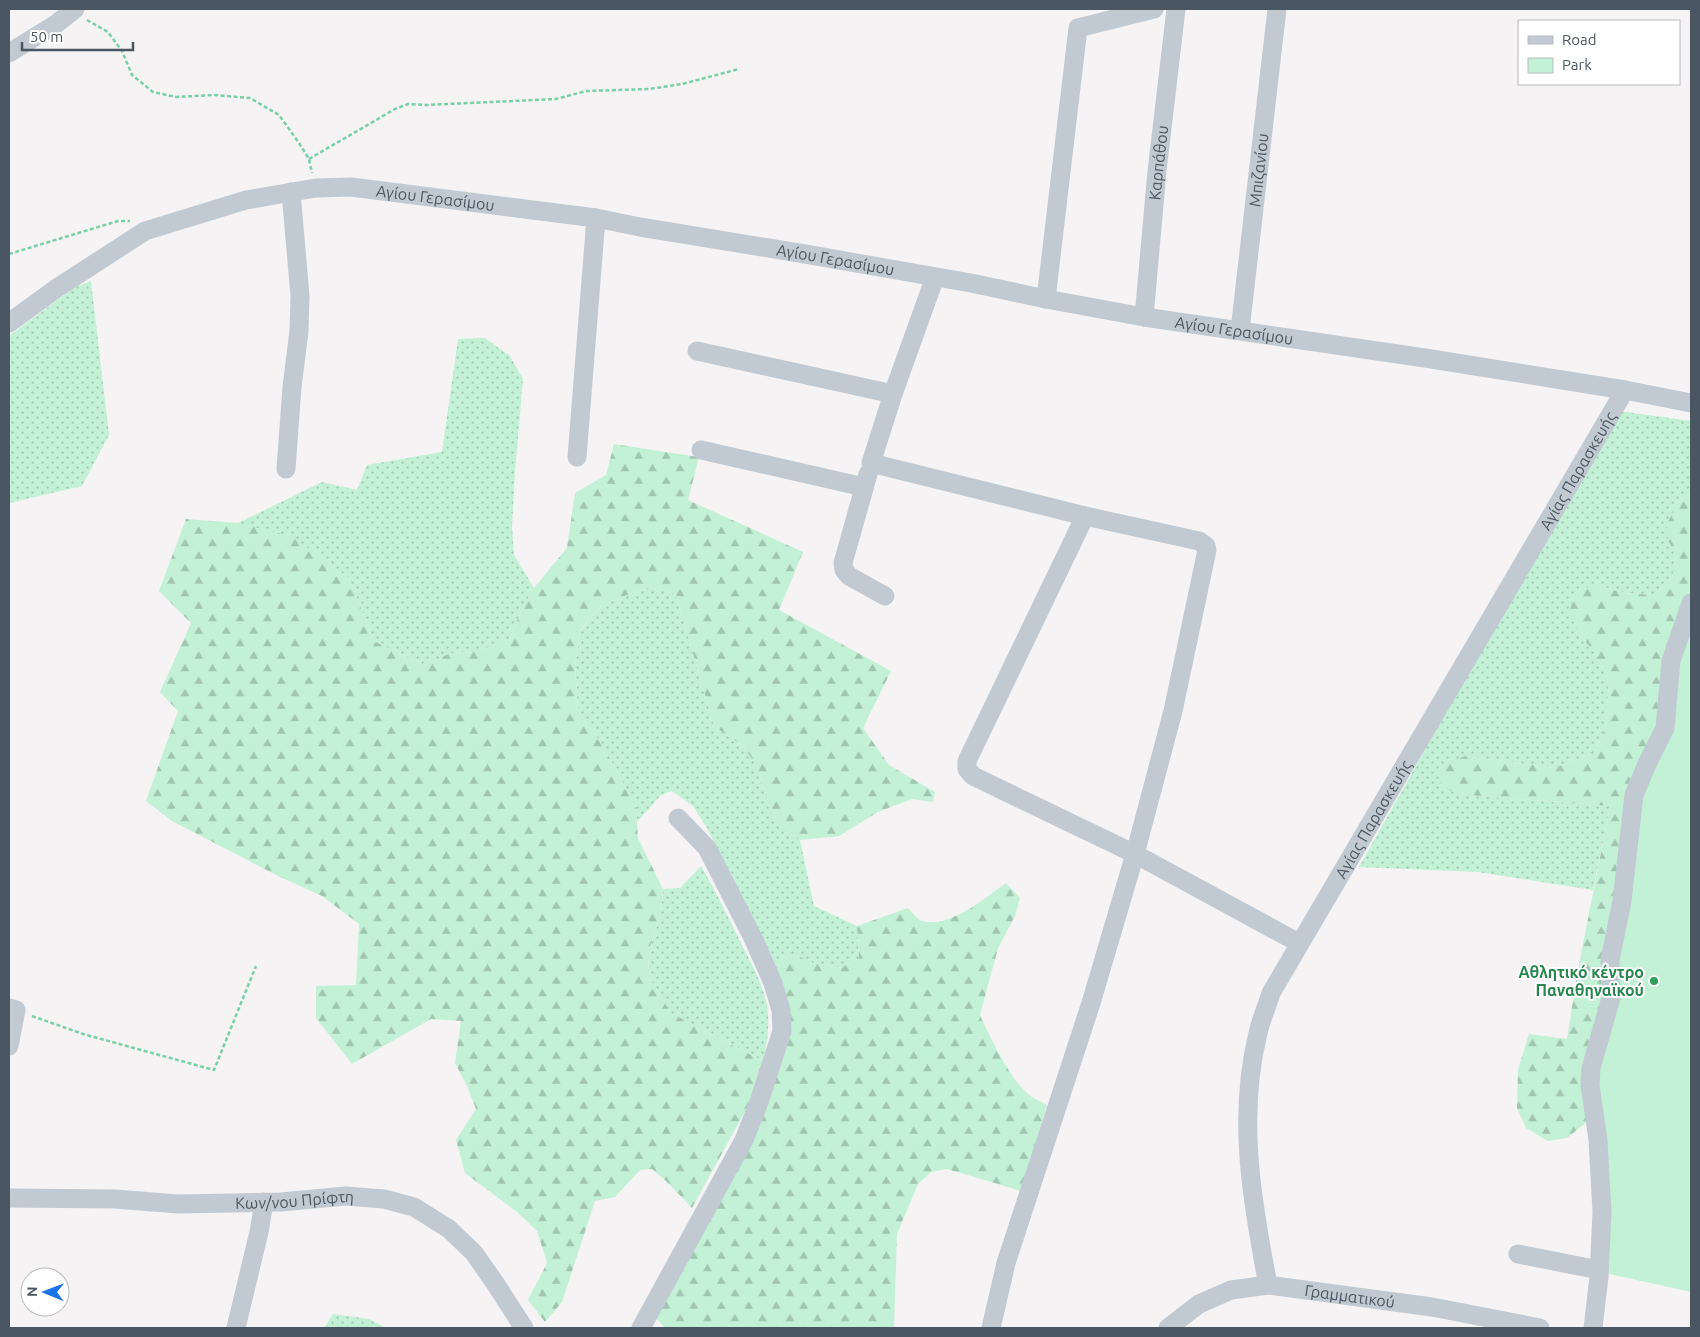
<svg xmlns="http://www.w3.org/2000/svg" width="1700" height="1337" viewBox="0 0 1700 1337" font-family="Ubuntu,sans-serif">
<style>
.grass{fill:url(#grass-dots)}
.forest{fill:url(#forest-firs)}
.park{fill:#c3f1d5}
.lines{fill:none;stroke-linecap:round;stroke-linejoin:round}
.path{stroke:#7ad0a6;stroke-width:2.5;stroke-dasharray:4 2.5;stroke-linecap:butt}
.minor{stroke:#c1cad2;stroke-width:19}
.leisure-dot{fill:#2e9e5b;stroke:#fff;stroke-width:2}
.labels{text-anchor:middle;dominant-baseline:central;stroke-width:4;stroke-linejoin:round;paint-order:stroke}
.street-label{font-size:16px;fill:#4a5661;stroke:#fff}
.leisure-label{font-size:16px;font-weight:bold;fill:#27864d;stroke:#fff;text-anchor:end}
</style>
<defs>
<pattern id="grass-dots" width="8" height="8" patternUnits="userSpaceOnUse" patternTransform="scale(1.25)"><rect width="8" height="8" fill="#c3f1d5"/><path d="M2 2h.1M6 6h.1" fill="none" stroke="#a0c6b0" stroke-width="1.8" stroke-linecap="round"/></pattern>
<pattern id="forest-firs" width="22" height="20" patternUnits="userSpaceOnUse" patternTransform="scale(1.25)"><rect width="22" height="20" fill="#c3f1d5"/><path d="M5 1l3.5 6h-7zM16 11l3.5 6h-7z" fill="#a0c6b0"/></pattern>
</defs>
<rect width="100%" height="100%" fill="#f5f3f3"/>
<path class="grass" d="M91,281L109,435L82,486L9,503V336L75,287Z
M485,338L510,356L523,379L515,472L512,526L514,555L534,588L523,607L509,639L477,652L451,653L424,665L374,641L349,578L238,523L322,482L357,490L367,465L442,452L458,339Z
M1619,411L1691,421V492L1678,502L1668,540L1676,557L1672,578L1653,595L1625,593L1596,585L1579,634L1597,655L1609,683L1605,730L1594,753L1555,768L1465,756L1456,794L1610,806L1593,890L1478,872L1359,867L1527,569Z
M650,587L676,594L714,726L744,747L756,765L773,815L800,840L814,906L857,926L859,958L841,968L813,963L796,955L782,957L777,969L707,828L693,806L672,791L661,795L637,822L636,808L604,747L578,711L575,666L580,631L601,606L627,595Z
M701,866C716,892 729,918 742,945C750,961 760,979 765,997C771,1019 768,1040 763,1061L671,1013L649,977L648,952L661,913L663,889L680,888Z
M333,1314L369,1319L386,1328H324Z"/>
<path class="forest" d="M614,444L699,457L688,500L803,552L779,610L891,671L863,728L889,765L935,792L933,802L912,799L878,812L839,836L800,840L773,815L756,765L744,747L714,726L676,594L650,587L627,595L601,606L580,630L575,666L578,711L604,747L636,808L638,838L663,889L661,913L648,952L649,977L671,1013L763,1061L749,1104L692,1208L666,1181L652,1169L640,1170L615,1197L595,1201L562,1302L545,1322L528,1300L547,1263L537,1231L517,1212L465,1173L456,1140L476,1109L467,1086L455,1063L461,1021L431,1019L352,1064L316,1018V986L356,985L359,924L322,896L278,876L172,821L146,801L178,711L160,692L191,623L159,591L186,519L238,523L293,537L349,578L374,641L424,665L451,653L477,652L509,639L523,607L534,588L567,548L575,493L606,475Z
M1691,492V588L1666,666L1588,1121L1567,1138L1548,1141L1526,1128L1517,1108L1518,1070L1529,1034L1567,1039L1577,975L1610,806L1456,794L1440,784L1438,768L1465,756L1555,768L1594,753L1605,730L1609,683L1597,655L1579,634L1570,610L1575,591L1596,585L1625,593L1653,595L1672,578L1676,557L1668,540L1667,524L1678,502Z
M1006,883L1020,898L1015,916L998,948L980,1015C989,1035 1010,1079 1027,1093C1032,1098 1041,1101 1047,1105L1021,1191L947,1169L931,1172L918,1184L897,1234L894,1328H665L654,1316L783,1042L777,969L782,957L796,955L813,963L841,968L859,958L857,926L908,908C912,912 917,919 922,921C949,929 985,898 1006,883Z"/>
<path class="park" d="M1691,626V1292L1605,1273L1595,1080L1617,954L1636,813L1677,661Z"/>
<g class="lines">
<path class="path" d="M87,20L108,32L122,51L132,75L153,92L176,97L214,95L250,98L279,115L299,143L309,159L312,173
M309,159L395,109L408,104L426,105L556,99L586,91L649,89L682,84L739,69
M9,254L118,221H130
M32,1016L83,1034L214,1070L256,966"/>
<g class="minor">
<path d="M9,53L56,24L75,9"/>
<path d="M935,277L893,394L871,463L1085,516L1199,541L1206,546L1207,550L1173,711L1135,854L1091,1003L1006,1263L991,1328"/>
<path d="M1046,299L1078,28L1154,9"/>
<path id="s1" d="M1144,317L1157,171L1176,9"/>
<path id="s2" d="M9,323L57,288L145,231L246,200L316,188L351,187L596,218L640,227L805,254L971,283L1046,299L1144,317L1425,358L1625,390L1691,403"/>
<path id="s3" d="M1240,330L1277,9"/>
<path d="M697,351L893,394"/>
<path d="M701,450L864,487"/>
<path d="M577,457L596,218"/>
<path d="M286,469L292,387L299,331L300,296L291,192"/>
<path d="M868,474L843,563L844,570L849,576L885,596"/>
<path d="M1085,516L967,761V769L973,776L1135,854L1299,943"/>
<path d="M9,1008L16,1010L9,1046"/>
<path id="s4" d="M9,1198L115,1199L178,1204L281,1202L346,1196L384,1199L414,1207L449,1229L474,1253L495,1283L524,1328"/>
<path d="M1518,1254L1599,1270"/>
<path id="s5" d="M1268,1285C1252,1202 1237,1117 1258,1033C1261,1020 1267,1006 1271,993L1625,390"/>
<path d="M236,1328L259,1232L264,1202"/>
<path d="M641,1328L744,1140L759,1102L782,1031L781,1010L773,983L753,938L707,848L678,818"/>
<path id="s6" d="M1168,1328L1199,1304L1231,1290L1268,1285L1432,1307L1540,1328"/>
<path d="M1593,1328L1599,1277L1602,1212L1598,1140L1590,1085L1591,1068L1611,998L1610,960L1622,901L1634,795L1647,764L1665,728L1671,661L1691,603"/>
</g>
</g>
<circle class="leisure-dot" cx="1654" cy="981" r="5"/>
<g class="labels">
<g class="street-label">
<text stroke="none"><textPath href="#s1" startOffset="155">Καρπάθου</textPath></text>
<text stroke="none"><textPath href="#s3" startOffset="161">Μπιζανίου</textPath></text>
<text stroke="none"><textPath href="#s2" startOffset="461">Αγίου Γερασίμου</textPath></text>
<text stroke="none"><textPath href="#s2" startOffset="866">Αγίου Γερασίμου</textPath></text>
<text stroke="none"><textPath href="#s2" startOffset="1271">Αγίου Γερασίμου</textPath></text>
<text stroke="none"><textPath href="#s5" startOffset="902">Αγίας Παρασκευής</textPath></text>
<text stroke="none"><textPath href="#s5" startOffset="498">Αγίας Παρασκευής</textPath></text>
<text stroke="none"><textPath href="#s4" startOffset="286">Κων/νου Πρίφτη</textPath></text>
<text stroke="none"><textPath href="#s6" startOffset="194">Γραμματικού</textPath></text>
</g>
<g class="leisure-label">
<text x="1644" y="972">Αθλητικό κέντρο<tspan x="1644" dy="18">Παναθηναϊκού</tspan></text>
</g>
</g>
<rect width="1700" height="1337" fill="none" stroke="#4a5661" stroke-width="20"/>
<rect x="1518" y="20" width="162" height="65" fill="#ffffff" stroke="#b7bbc0"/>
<rect x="1528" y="36" width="25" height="8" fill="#c1cad2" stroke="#b7bbc0"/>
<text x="1562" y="45" font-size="15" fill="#4a5661">Road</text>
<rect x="1528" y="58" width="25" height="15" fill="#c3f1d5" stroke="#b7bbc0"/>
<text x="1562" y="70" font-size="15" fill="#4a5661">Park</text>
<g transform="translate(45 1292) rotate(271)"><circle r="24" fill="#ffffff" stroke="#b7bbc0"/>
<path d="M0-4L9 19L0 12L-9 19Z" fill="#1a73e8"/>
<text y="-8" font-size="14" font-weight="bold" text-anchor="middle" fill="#4a5661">N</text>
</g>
<path d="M22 42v8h111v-8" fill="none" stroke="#4a5661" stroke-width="2.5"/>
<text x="30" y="42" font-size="15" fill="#4a5661" stroke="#ffffff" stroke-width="4" paint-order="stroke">50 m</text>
</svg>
